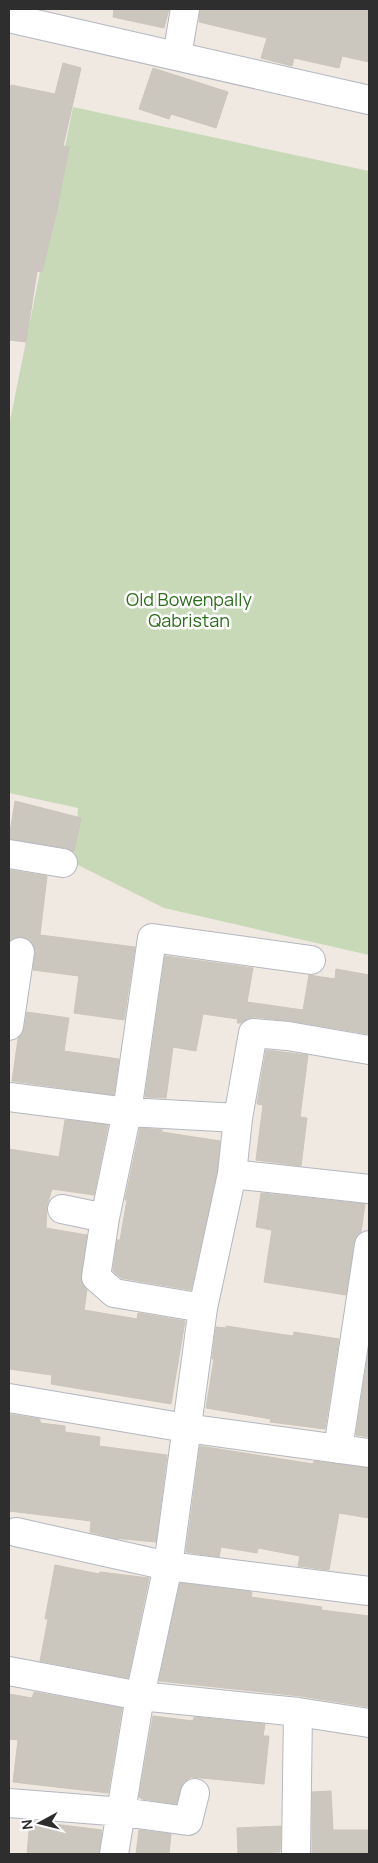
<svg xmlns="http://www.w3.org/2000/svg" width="378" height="1863" viewBox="0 0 378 1863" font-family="Manrope,sans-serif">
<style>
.cemetery{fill:#c8d9b8}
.building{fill:#cbc7bf;stroke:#cbc5ba}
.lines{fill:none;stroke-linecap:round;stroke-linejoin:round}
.minor-casing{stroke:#b4b7c1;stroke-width:30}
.minor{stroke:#fff;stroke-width:28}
.labels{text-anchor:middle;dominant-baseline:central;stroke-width:5;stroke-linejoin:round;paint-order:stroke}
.park-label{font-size:18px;fill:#2c6e1b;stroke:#fff}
</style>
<rect width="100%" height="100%" fill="#efe9e1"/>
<path class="cemetery" d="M73,107L369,171V955L164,908L74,863L78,808L9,793V426Z"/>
<path class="building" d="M114,9H169L164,28L113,17Z
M200,9H369V62L342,56L339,68L294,58L292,66L261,58L267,38L199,22Z
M63,63L81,68L63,146L69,147L56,214L42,272L37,271L26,342L9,340V96L11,85L55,94Z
M153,68L228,92L216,128L171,114L169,119L139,109Z
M15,801L81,818L74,852L66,848L9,839Z
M9,870L47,876L40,935L135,947L124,1020L74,1013L79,976L33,970L35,954L34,946L30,940L22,937L9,941Z
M165,956L253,968L247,1002L303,1010L309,975L335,979L336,969L369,975V1034L291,1021L254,1017L247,1019L241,1023H237L238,1019L203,1014L196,1051L173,1047L166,1098L145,1097Z
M27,1012L69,1018L64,1051L119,1059L114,1095L12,1081L18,1039L24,1029Z
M266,1050L308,1055L300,1117L307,1118L301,1166L256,1160L263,1105L257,1104Z
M65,1120L108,1125L94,1195L52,1189L47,1206L46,1228L87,1235L81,1275L82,1283L87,1290L84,1310L137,1319L138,1313L185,1321L171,1404L51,1384L52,1375L9,1369V1149L59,1157Z
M140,1128L162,1130V1132L220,1141L217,1172L191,1290L121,1278L113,1271L117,1240H120L127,1200H125Z
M261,1193L365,1204L361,1232L354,1243L346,1295L264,1282L272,1230L256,1227Z
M226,1326L293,1336L294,1332L339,1339L325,1429L270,1422L271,1419L206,1408L214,1359H212L216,1327L226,1328Z
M369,1347V1437L356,1435Z
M9,1414L40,1419V1423L65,1426V1432L100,1437L99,1446L167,1455L156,1542L113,1538L90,1532L91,1521L9,1511Z
M200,1446L313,1464L314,1461L369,1468V1518L339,1513L329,1570L298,1566L300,1556L258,1548L257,1553L221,1547L219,1557L186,1552Z
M55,1565L99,1574L100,1572L149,1578L128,1678L40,1661L48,1619H45Z
M180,1583L252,1592L251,1597L322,1607L321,1610L369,1616V1707L300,1696L159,1681Z
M34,1692L122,1708L108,1793L13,1782L18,1740L9,1739V1694L32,1698Z
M153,1716L193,1721L194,1717L265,1724L263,1736H269L264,1784L191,1777L183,1783L176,1804L142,1799L139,1797Z
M331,1791L333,1830H369V1854H312V1792Z
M30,1821L102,1830L99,1854H27Z
M281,1826L280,1852L238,1854L237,1828Z
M139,1830L171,1834L169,1854H136Z"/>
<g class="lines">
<g class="minor-casing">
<path id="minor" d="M9,18L369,100
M177,56L185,9
M9,854L63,863
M9,1026L20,952
M9,1097L127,1112L238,1118
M232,1174L369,1189
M62,1209L105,1218
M203,1308L114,1293L96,1277L105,1218L127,1112L152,938L311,960
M9,1398L186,1428L369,1453
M338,1449L369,1245
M16,1532L168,1566L369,1591
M9,1671L140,1696L298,1712L369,1723
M9,1803L123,1812L188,1821L195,1793
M114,1854L140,1696L168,1566L203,1308L232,1174L238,1118L253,1033L288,1036L369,1050
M296,1854L298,1712"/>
</g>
<use href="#minor" class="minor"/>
</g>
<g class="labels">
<g class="park-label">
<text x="189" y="599">Old Bowenpally<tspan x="189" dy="21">Qabristan</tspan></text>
</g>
</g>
<rect width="378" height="1863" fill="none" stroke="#2e2e2e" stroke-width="20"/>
<g transform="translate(40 1823) rotate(263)" stroke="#ffffff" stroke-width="4" paint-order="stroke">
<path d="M0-4L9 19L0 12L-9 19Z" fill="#2e2e2e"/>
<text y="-8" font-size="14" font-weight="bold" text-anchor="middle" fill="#2e2e2e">N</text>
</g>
</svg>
